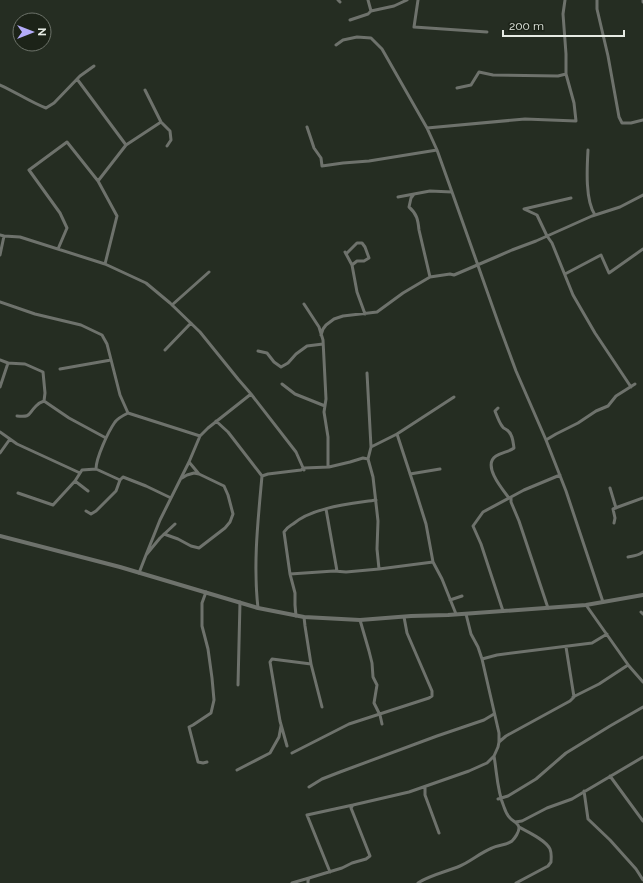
<svg xmlns="http://www.w3.org/2000/svg" width="643" height="883" viewBox="0 0 643 883" font-family="Raleway,sans-serif">
<style>
.lines{fill:none;stroke-linecap:round;stroke-linejoin:round}
.minor{stroke:#6e726c;stroke-width:3}
.tertiary{stroke:#6e726c;stroke-width:4}
</style>
<rect width="100%" height="100%" fill="#252d22"/>
<g class="lines">
<path class="minor" d="M338,0L340,2
M368,0L371,11L394,6L407,0
M418,0L414,27L487,32
M565,0L563,14L566,54V74L574,103L576,121L525,119L427,128L437,150L452,192L499,325L516,371L546,440L566,491L603,602
M597,0V9L608,56L619,117L622,123H631L643,120
M643,0V2
M350,20L368,14L371,11
M336,45L343,40L357,37L371,38L382,49L427,128
M77,79L126,145
M0,85C16,92 30,102 46,108L54,103L80,76L94,66
M457,88L471,85L479,72L493,75L558,76L566,74
M145,90L161,122L170,131L171,140L167,146
M307,127L314,148L321,158L322,166L343,163L369,161L437,150
M588,150C587,168 585,200 595,215
M98,181L126,145L161,122
M414,194L411,198L409,207C417,214 418,220 419,230L430,277
M398,197L430,191L452,192
M571,198L524,209L537,215L547,236L552,243L573,295L595,333L631,387
M0,235L4,236L20,237L105,264L146,283L170,303L200,332L238,379L251,394L296,452L304,470
M58,249L67,228L60,213L29,170L67,142L98,181L117,216L105,264
M345,252L352,265L357,292L365,314
M346,254L357,243H362L365,247L369,258L364,261H357L352,265
M0,255L4,236
M565,274L601,255L609,273L643,249
M0,302L35,314L81,325L102,335L107,344L120,395L128,413L200,436
M304,304L319,327L323,340L326,399L324,412L328,437V467
M172,305L209,272
M321,335L323,329L326,325L334,319L343,316L377,312L403,293L430,277L450,274L454,275L496,257L512,250L536,241L592,216L620,207L643,195
M165,350L191,323
M258,351L267,353L274,362L281,367L288,363L296,354L307,346L323,344
M0,360L8,363L0,387
M7,363L25,364L43,372L45,393L44,401L69,418L106,438
M60,369L111,360
M367,373L371,447
M282,384L295,394L325,406
M498,408L495,411C497,416 499,422 502,426C505,430 503,427 507,430C513,434 513,442 514,448C509,452 502,452 496,456C482,465 502,489 509,498
M17,416C32,417 27,415 36,406C38,404 41,402 44,401
M216,421L228,432L262,476C258,520 253,564 258,608
M0,432L17,444L80,473
M397,434L454,397
M546,440L556,434L578,423L596,411L608,406L616,396L635,384
M0,453L10,439
M368,459L371,447L397,434L415,489L426,524L433,562L379,569
M189,462L199,474
M96,469L120,480L123,477L146,486L171,498
M410,474L440,469
M262,476L268,474L301,470L304,468L329,467L350,462L363,458L368,459L373,477L378,521L377,549L379,569L346,572L334,571L290,574L295,593V605L296,616
M75,481L88,491
M610,488L616,508
M18,493L53,505L75,481L82,470L96,469C96,458 108,432 115,422C118,418 124,415 128,413
M326,509L337,571
M86,511L91,514L96,511L116,491L120,480
M614,523L615,518L613,509L618,507L643,498
M164,534L178,539L191,546L199,548L225,528L230,522L233,514L228,495L224,486L199,474L194,473L187,475L182,478
M146,555L160,520L189,462L200,436L208,428L251,394
M628,557C634,556 638,556 643,552
M433,562L442,579L456,614
M139,573L146,555L160,538L175,524
M290,574L284,532C287,527 288,527 293,524C313,507 350,504 376,500
M206,592L202,603V626L208,649L212,678L214,700L211,713L193,725L189,727L198,762L203,763L207,762
M450,600L462,596
M586,605L629,666L643,682
M548,608L519,521L511,502V497L524,490L560,475
M503,611L481,544L473,526L483,512L511,497
M641,612L643,614
M360,620L369,651L372,663L373,677L377,685L374,703L380,715L382,724
M482,659L497,655L592,643L607,634
M311,664L322,707
M238,685L240,602
M573,697L599,684L628,665
M499,742L506,736L570,701L574,697L566,647
M287,746L280,721L270,662L272,659L311,664L305,626L304,617
M292,753L349,724L429,698L432,696V691L407,633L404,617
M237,770L270,753L279,737L281,726
M610,776L643,821
M309,787L322,779L340,772L437,736L484,720L494,714
M425,787V795L439,833
M584,791L588,819L610,840L636,869L643,880
M498,799L508,796L536,779L566,753L610,726L643,707
M515,822L522,821L547,808L572,799L643,757
M330,872L307,815L353,805
M292,883L309,878
M308,883V881L309,878L342,868L352,863L366,859L370,856L353,813L351,808L353,805L409,792L469,771L487,763L494,756L498,747L499,742V733L482,659L478,647L471,634L466,614
M418,883C430,875 446,872 460,866C471,861 480,853 492,848C498,845 507,845 512,841C515,838 519,832 519,828C519,823 512,821 510,818C507,815 505,810 504,807C497,791 497,773 494,756
M516,883L548,866L551,862C551,858 552,854 550,849C546,840 528,832 519,827"/>
<path class="tertiary" d="M0,536L120,567L258,608L304,617L360,620L411,616L448,615L586,605L643,595"/>
</g>
<g transform="translate(32 32) rotate(90)"><circle r="19" fill="#1c2318" stroke="#6d736a"/>
<path d="M0-3L7 15L0 10L-7 15Z" fill="#b4acf9"/>
<text y="-6" font-size="11" font-weight="bold" text-anchor="middle" fill="#e6ebe4">N</text>
</g>
<path d="M503 30v6h121v-6" fill="none" stroke="#e6ebe4" stroke-width="2"/>
<text x="509" y="30" font-size="12" fill="#e6ebe4" stroke="#1c2318" stroke-width="3" paint-order="stroke">200 m</text>
</svg>
